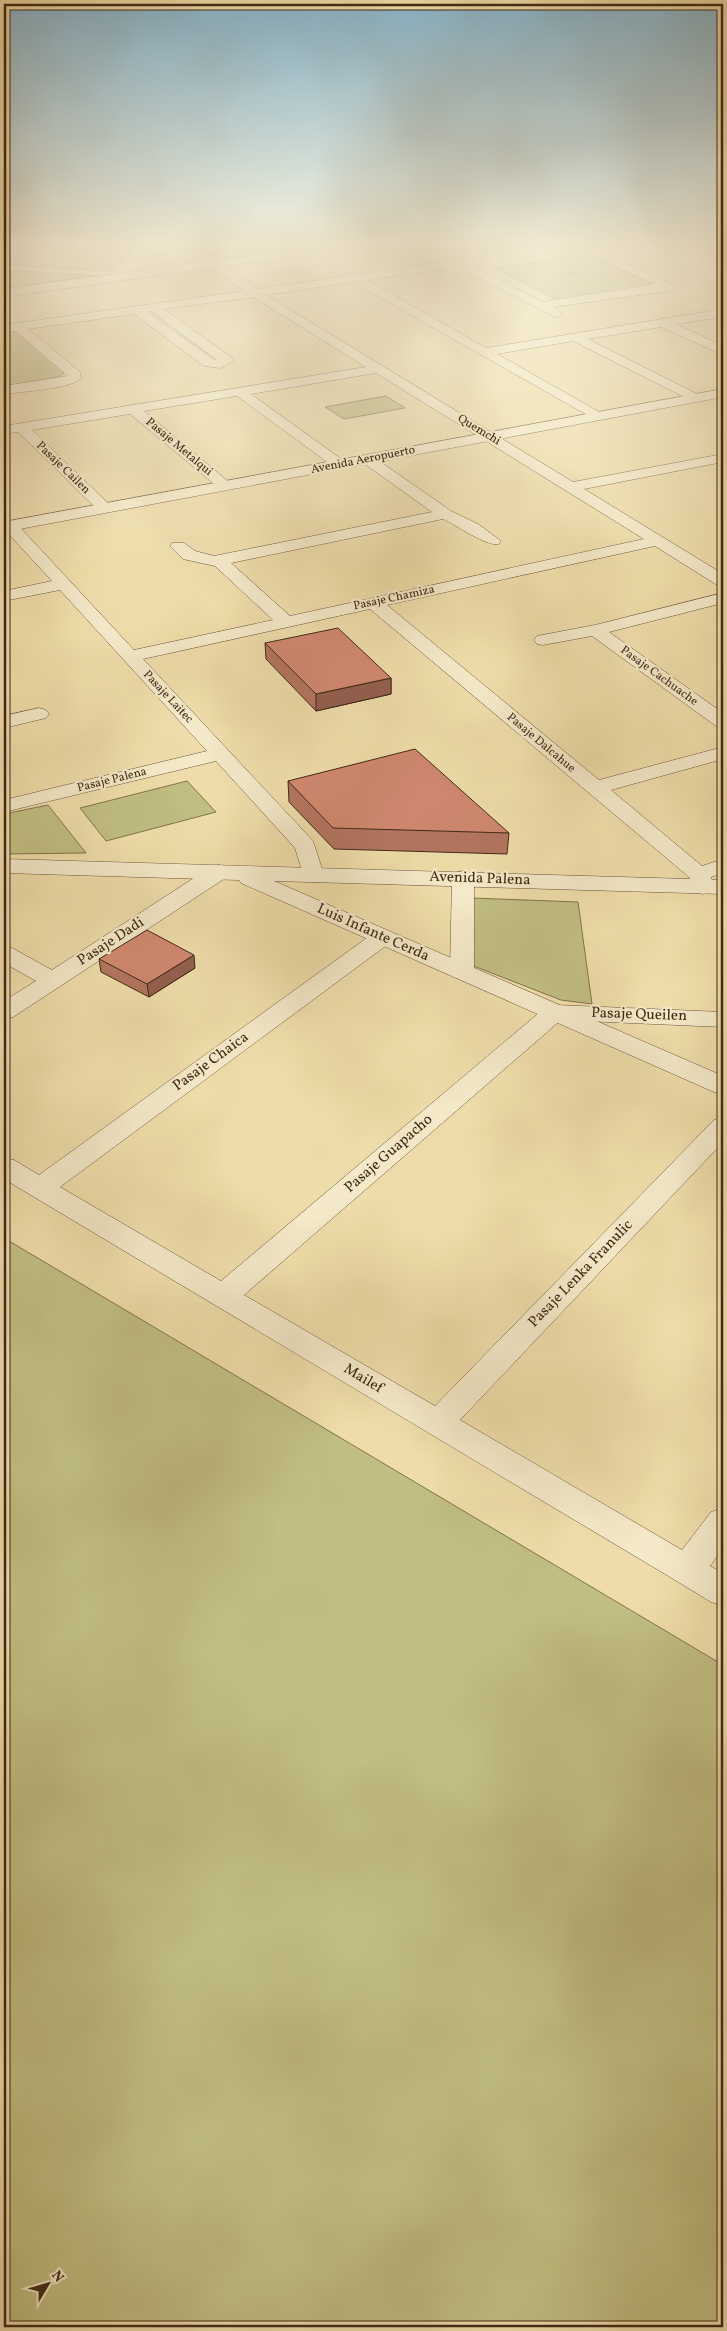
<svg xmlns="http://www.w3.org/2000/svg" width="727" height="2331" viewBox="0 0 727 2331" font-family="Vollkorn,serif">
<style>
.green{fill:#c1be83;stroke:#80744c}
.lines{fill:none;stroke-linecap:round;stroke-linejoin:round}
.minor-casing{stroke:#6c563a;stroke-width:1}
.tertiary-casing{stroke:#6c563a;stroke-width:1}
.path{stroke:#402915;stroke-width:1;stroke-dasharray:2 1;stroke-linecap:butt}
.minor{fill:#f4e9c8;fill-rule:evenodd}
.tertiary{fill:#f4e9c8;fill-rule:evenodd}
.wall{fill:#b37560;stroke:#402915}
.shaded-wall{fill:#925f4e;stroke:#402915}
.building{fill:#d08870;stroke:#402915}
.labels{text-anchor:middle;dominant-baseline:central;stroke-width:4.5;stroke-linejoin:round;paint-order:stroke}
.far-street-label{font-size:12px;fill:#402915;stroke:#f4e9c8}
.street-label{font-size:15px;fill:#402915;stroke:#f4e9c8}
</style>
<rect width="100%" height="100%" fill="#eda"/>
<filter id="stains"><feTurbulence type="fractalNoise" baseFrequency=".004" numOctaves="4"/><feColorMatrix values="0 0 0 0 .2 0 0 0 0 .09 0 0 0 0 .02 0 0 0 .5 -.17"/></filter>
<radialGradient id="worn" r=".72"><stop offset=".6" stop-color="#630" stop-opacity="0"/><stop offset="1" stop-color="#630" stop-opacity=".3"/></radialGradient>
<path class="green" d="M4,242H143L113,271L4,265Z
M280,242H348L289,251L274,243Z
M266,244L280,252L219,259L205,252Z
M588,255L654,285L557,300L495,268Z
M4,270L98,276L4,289Z
M16,331L65,372L58,377L4,386V332Z
M386,396L405,408L344,419L325,407Z
M187,781L216,812L106,841L80,808Z
M48,805L86,853L4,854V814Z
M472,898L578,902L592,1004L561,1000L471,965Z
M4,1238L723,1665V2327H4Z"/>
<g class="lines">
<g class="minor-casing">
<path id="minor" d="M183,242H194L215,261L349,242H381L376,245L224,266L257,289L579,242H610L592,247L676,287L670,291L553,307L563,314L557,318L458,267L367,280L486,348L723,309V317L676,324L723,346V355L661,327L588,339L699,395L701,398L694,402L573,341L497,354L601,413L603,416L596,420L353,282L266,295L573,482L723,454V462L584,489L723,574V586L717,585L655,546L387,605L599,780L723,747V759L611,790L702,866L723,859V873L711,877L714,887L711,892L703,894L695,892L689,877L370,609L143,659L313,841L324,875L321,880L313,882L305,880L295,848L216,761L4,812V800L207,751L60,590L4,601V591L52,581L4,529V523H16L134,650L273,620L215,566L183,559L170,546L172,543H184L195,551L214,556L432,512L362,462L360,459L367,455L372,456L451,511L478,524L501,541L499,544C487,547 456,525 443,519L231,563L290,616L644,539L376,373L251,394L344,461L346,464L339,468L334,467L237,396L144,411L230,483L233,486L230,489H220L130,414L32,430L113,508L111,511H99L18,432L4,434V426L366,367L253,297L164,309L232,358L234,361L220,368L204,366L134,314L28,329L80,372L81,378C72,389 19,392 4,394V386L68,376L15,331L4,333V325L244,291L211,268L4,297V289L203,262ZM578,249L655,284L542,302L472,265ZM151,311L217,360L213,359L147,312Z
M698,242H713L723,247V254Z
M723,593V603L609,632L723,713V728L716,726L592,636L543,645L537,644L534,640L537,636L595,625Z
M39,708L46,710L49,714L46,718L4,728V716Z
M219,865L227,867L230,872L227,877L13,1017L4,1019V1001L36,981L4,963V946L12,948L52,970L211,867Z
M463,871L471,873L474,878V972L471,977L462,979L453,977L450,972L452,878L455,873Z
M383,930L391,932L395,937L391,942L60,1187L221,1281L546,1007L555,1005L723,1012V1027L561,1020L244,1295L435,1406L714,1120L723,1117V1142L460,1420L682,1550L711,1512L723,1508V1548L710,1566L723,1573V1606L711,1602L675,1580L4,1179V1158L14,1160L39,1175L375,932Z"/>
</g>
<g class="tertiary-casing">
<path id="tertiary" d="M723,389V397L4,532V522Z
M4,859L723,880V894L274,881L723,1076V1094L714,1092L241,883L239,880L4,873Z"/>
</g>
<path class="path" d="M564,272L573,273L578,277"/>
<use href="#minor" class="minor"/>
<use href="#tertiary" class="tertiary"/>
</g>
<path class="wall" d="M265,643L391,678V694L316,711L266,659Z
M288,781L509,833L507,854L334,849L289,802Z
M99,959L195,968L149,997L101,972Z"/>
<path class="shaded-wall" d="M391,678V694L316,711V694Z
M194,955L195,968L149,997L147,984Z"/>
<path class="building" d="M338,628L391,678L316,694L265,643Z
M415,749L509,833L333,828L288,781Z
M147,930L194,955L147,984L99,959Z"/>
<linearGradient id="sky" x2="0" y2="1"><stop stop-color="#88b7cf"/><stop offset="0.43" stop-color="#f7f0d9"/><stop offset="1" stop-color="#f7f0d9" stop-opacity="0"/></linearGradient>
<rect width="727" height="569" fill="url(#sky)"/>
<g class="labels">
<g class="far-street-label">
<text transform="translate(479 430) rotate(31)">Quemchi</text>
<text transform="translate(179 447) rotate(40)">Pasaje Metalqui</text>
<text transform="translate(363 460) rotate(-11)">Avenida Aeropuerto</text>
<text transform="translate(63 468) rotate(44)">Pasaje Cailen</text>
<text transform="translate(394 598) rotate(-12)">Pasaje Chamiza</text>
<text transform="translate(659 676) rotate(36)">Pasaje Cachuache</text>
<text transform="translate(168 697) rotate(47)">Pasaje Laitec</text>
<text transform="translate(541 743) rotate(40)">Pasaje Dalcahue</text>
<text transform="translate(112 780) rotate(-14)">Pasaje Palena</text>
</g>
<g class="street-label">
<text transform="translate(480 879) rotate(2)">Avenida Palena</text>
<text transform="translate(373 933) rotate(24)">Luis Infante Cerda</text>
<text transform="translate(111 942) rotate(-33)">Pasaje Dadi</text>
<text transform="translate(639 1015) rotate(2)">Pasaje Queilen</text>
<text transform="translate(211 1062) rotate(-36)">Pasaje Chaica</text>
<text transform="translate(389 1154) rotate(-41)">Pasaje Guapacho</text>
<text transform="translate(581 1274) rotate(-46)">Pasaje Lenka Franulic</text>
<text transform="translate(363 1379) rotate(31)">Mailef</text>
</g>
</g>
<rect width="727" height="2331" fill="none" stroke="#eda" stroke-width="20"/>
<rect x="5" y="5" width="717" height="2321" fill="none" stroke="#402915" stroke-width="2.5"/>
<rect x="10" y="10" width="707" height="2311" fill="none" stroke="#402915"/>
<g transform="translate(48 2284) rotate(52)" stroke="#f4e9c8" stroke-width="4" paint-order="stroke">
<path d="M0-4L9 19L0 12L-9 19Z" fill="#402915"/>
<text y="-8" font-size="14" font-weight="bold" text-anchor="middle" fill="#402915">N</text>
</g>
<rect width="100%" height="100%" filter="url(#stains)"/>
<rect width="100%" height="100%" fill="url(#worn)"/>
</svg>
